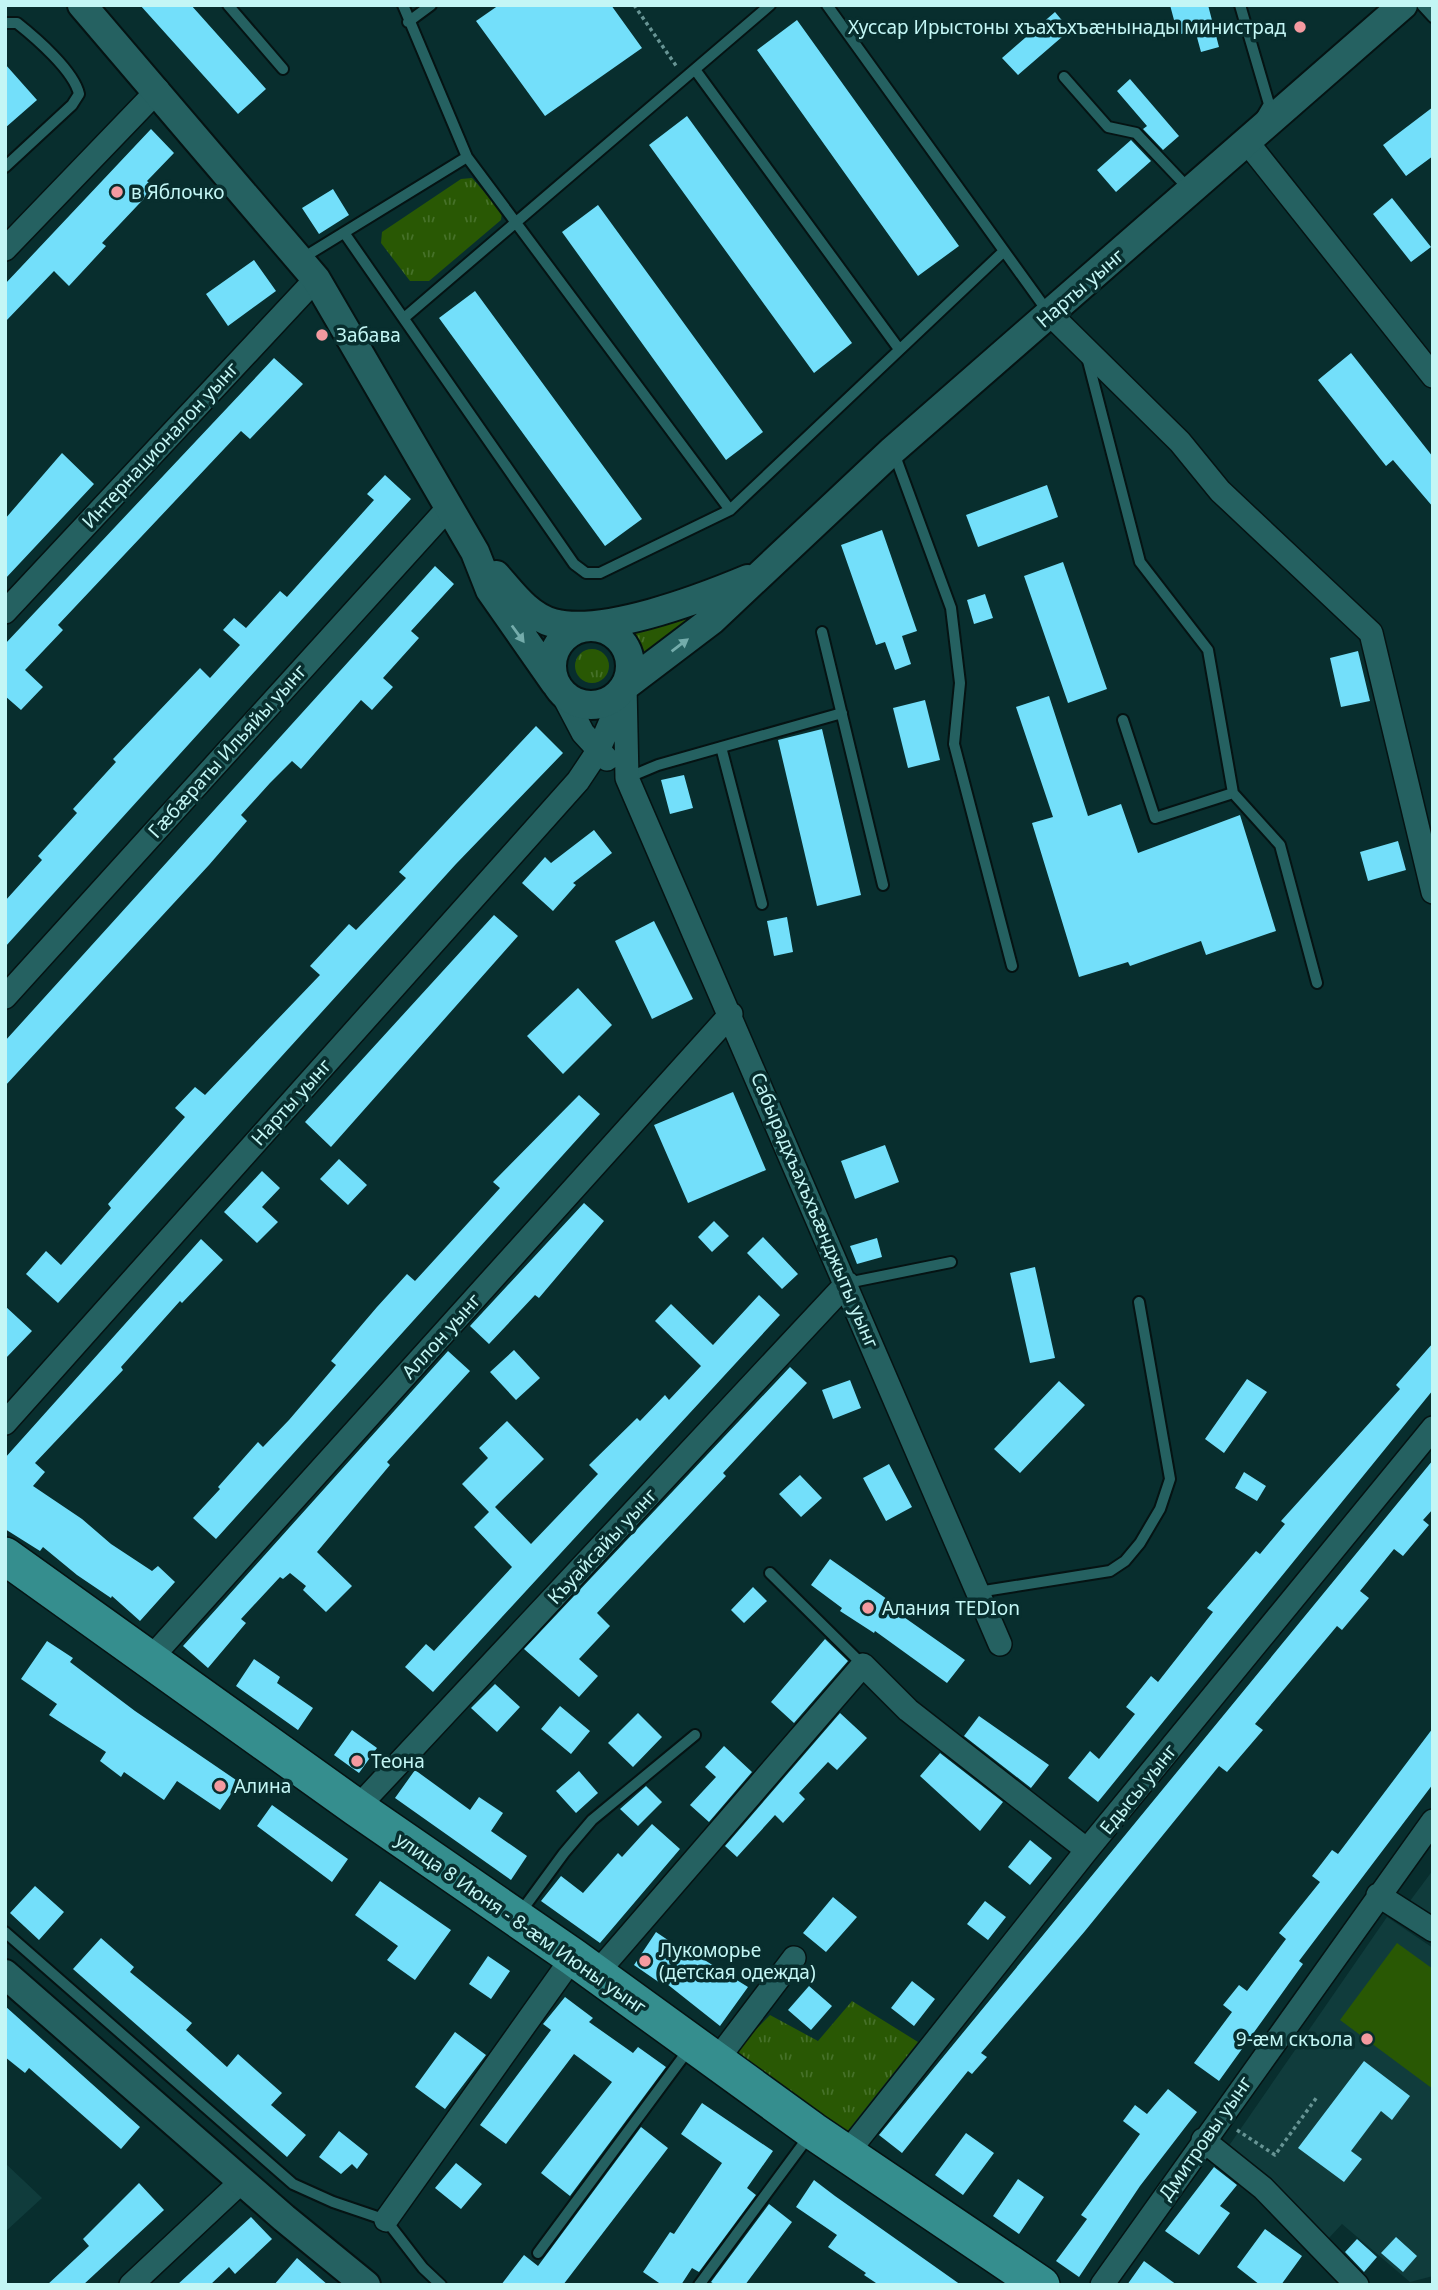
<svg xmlns="http://www.w3.org/2000/svg" width="1438" height="2290" viewBox="0 0 1438 2290" font-family="'Noto Sans',sans-serif">
<style>
.built{fill:#103c3c}
.grass{fill:#295804}
.park{fill:url(#park-tufts)}
.building{fill:#73dffa}
.lines{fill:none;stroke-linecap:round;stroke-linejoin:round}
.service-casing{stroke:#051313;stroke-width:14}
.minor-casing{stroke:#051313;stroke-width:26}
.tertiary-casing{stroke:#051313;stroke-width:32}
.trunk-casing{stroke:#051313;stroke-width:40}
.path{stroke:#679494;stroke-width:3.5;stroke-dasharray:3.5 3.5;stroke-linecap:butt}
.service{stroke:#256161;stroke-width:10}
.minor{stroke:#256161;stroke-width:23}
.tertiary{stroke:#256161;stroke-width:28}
.trunk{stroke:#358e8e;stroke-width:37}
.oneway{fill:#74acab}
.poi-dot{fill:#f49aa0;stroke:#082e2e;stroke-width:2.5}
.labels{text-anchor:middle;dominant-baseline:central;stroke-width:7;stroke-linejoin:round;paint-order:stroke}
.poi-label{font-size:19px;fill:#c3f6f5;stroke:#082e2e;text-anchor:start}
.street-label{font-size:19px;fill:#c3f6f5;stroke:#082e2e}
</style>
<defs>
<pattern id="park-tufts" width="24" height="20" patternUnits="userSpaceOnUse" patternTransform="scale(1.75)"><rect width="24" height="20" fill="#295804"/><path d="M3 7l-1-3M5 7V3M7 7l1-3M15 17l-1-3M17 17v-4M19 17l1-3" fill="none" stroke="#467129"/></pattern>
</defs>
<rect width="100%" height="100%" fill="#082e2e"/>
<path class="built" d="M1433,1870V1922L1407,1905Z
M1387,1917L1433,1948V2276L1410,2282L1342,2224L1328,2239L1226,2150Z
M5,2163L42,2198L5,2232Z"/>
<path class="grass" d="M1397,1943L1433,1969V2089L1340,2020Z"/>
<path class="park" d="M472,178L502,212L501,220L429,281H410L381,243L382,232L461,179Z
M705,613L643,661L627,627Z
M575 666a17 17 0 1 1 34 0a17 17 0 1 1-34 0Z
M852,2001L918,2042L842,2138L729,2057L770,2015L818,2041Z"/>
<path class="building" d="M140,5H191L266,89L238,114Z
M499,5H611L642,48L545,116L476,21Z
M1170,5H1208L1219,47L1201,52L1195,30L1178,35Z
M1055,12L1070,30L1018,75L1002,58Z
M797,20L959,246L918,276L757,50Z
M5,64L37,100L5,128Z
M1130,79L1179,136L1163,150L1143,129L1147,126L1117,91Z
M1433,107V156L1406,176L1383,145Z
M687,116L852,343L814,373L649,145Z
M151,129L174,153L147,181L154,188L102,243L106,246L69,286L54,271L5,322V284Z
M1131,140L1151,161L1116,192L1097,170Z
M333,189L349,215L319,234L302,208Z
M1392,198L1431,247L1411,262L1373,214Z
M598,205L763,432L726,460L562,232Z
M254,260L276,291L228,326L206,294Z
M475,291L642,519L605,546L439,318Z
M1351,353L1433,457V507L1393,460L1386,466L1318,380Z
M274,358L303,384L250,439L241,431L58,625L63,630L25,670L43,687L21,710L5,696V644Z
M62,453L94,484L5,579V519Z
M385,475L411,499L5,947V901L42,860L38,856L77,813L73,809L116,762L113,759L200,668L210,678L240,645L223,630L234,618L246,628L280,591L287,597L374,500L367,494Z
M1047,485L1058,517L978,547L966,515Z
M882,530L917,631L902,636L911,664L895,670L885,642L876,645L841,545Z
M1063,562L1107,689L1068,703L1024,576Z
M435,566L454,584L411,631L419,638L383,678L393,687L372,710L361,700L301,769L292,761L270,783L241,815L247,821L209,865L5,1086V1041Z
M985,594L993,618L974,624L967,600Z
M1358,651L1370,701L1341,707L1330,658Z
M1049,696L1088,816L1121,804L1138,853L1240,815L1276,931L1206,955L1201,941L1130,966L1128,962L1079,977L1032,823L1053,817L1016,707Z
M925,700L940,760L908,768L893,708Z
M536,726L563,753L456,864L58,1303L26,1274L46,1251L61,1265L111,1208L108,1204L185,1117L175,1108L195,1087L205,1095L320,975L310,966L349,924L356,930L406,878L399,872Z
M822,729L861,895L817,906L778,740Z
M684,775L693,808L670,814L661,780Z
M594,830L612,853L573,883L576,885L553,911L522,883L545,857L551,863Z
M1398,841L1406,870L1368,881L1360,852Z
M494,915L518,936L331,1147L305,1122Z
M787,917L793,952L774,956L767,921Z
M654,921L693,999L652,1019L615,941Z
M578,988L612,1025L563,1074L527,1036Z
M733,1092L766,1170L688,1203L654,1125Z
M579,1095L600,1114L216,1539L193,1518L220,1489L218,1487L258,1442L263,1447L289,1420L336,1365L331,1361L377,1307L407,1274L415,1281L500,1188L493,1182Z
M885,1145L899,1182L855,1199L841,1161Z
M339,1159L367,1185L348,1205L320,1179Z
M262,1171L280,1188L262,1207L278,1222L257,1243L224,1212Z
M584,1203L604,1221L539,1298L535,1295L489,1344L470,1326Z
M714,1221L729,1236L712,1252L698,1237Z
M763,1237L798,1274L782,1289L747,1253Z
M877,1238L882,1257L857,1264L850,1246Z
M201,1239L223,1260L182,1303L180,1301L121,1367L123,1370L35,1463L45,1472L33,1486L82,1519L111,1544L152,1571L158,1566L175,1582L140,1621L112,1596L111,1598L77,1575L43,1547L40,1551L5,1529V1458Z
M1035,1267L1055,1358L1030,1363L1010,1273Z
M759,1295L780,1315L433,1692L405,1667L426,1644L434,1651L512,1567L474,1527L489,1512L462,1484L488,1458L479,1448L507,1421L544,1459L495,1507L531,1544L598,1474L589,1465L637,1418L640,1421L665,1395L669,1400L701,1366L655,1321L671,1304L713,1345Z
M5,1306L32,1331L5,1359Z
M1433,1343V1390L1098,1802L1068,1778L1090,1751L1099,1759L1135,1714L1126,1707L1151,1676L1158,1682L1213,1612L1207,1608L1256,1551L1260,1554L1285,1524L1281,1521L1400,1389L1396,1385Z
M514,1350L540,1378L516,1400L490,1372Z
M448,1351L470,1371L387,1462L390,1465L317,1552L352,1586L326,1612L303,1590L306,1586L290,1573L283,1579L280,1577L241,1619L246,1623L208,1668L183,1646Z
M790,1367L807,1383L723,1473L726,1476L597,1613L610,1626L579,1659L598,1676L579,1697L524,1649Z
M1247,1379L1267,1392L1224,1453L1205,1439Z
M850,1380L861,1408L833,1419L822,1390Z
M1059,1381L1085,1405L1020,1473L994,1449Z
M1433,1460V1509L1423,1520L1429,1525L1403,1556L1394,1549L1360,1591L1369,1598L1342,1630L1337,1626L1255,1724L1263,1730L1227,1772L1219,1766L1085,1931L981,2053L987,2057L972,2074L968,2071L902,2153L879,2135Z
M889,1464L912,1507L886,1521L863,1478Z
M1244,1472L1266,1486L1257,1501L1235,1488Z
M800,1475L822,1498L801,1517L779,1494Z
M830,1559L894,1604L891,1608L965,1660L947,1683L875,1631L874,1633L840,1611L842,1608L811,1585Z
M753,1587L767,1601L744,1623L731,1610Z
M825,1639L848,1661L794,1723L771,1702Z
M47,1641L73,1658L70,1662L135,1711L239,1782L220,1810L177,1781L164,1800L124,1772L121,1777L100,1761L106,1752L49,1715L57,1704L21,1679Z
M254,1659L280,1677L277,1683L313,1708L298,1730L236,1686Z
M495,1684L520,1707L497,1732L471,1708Z
M560,1706L590,1731L571,1754L541,1729Z
M638,1713L662,1737L633,1767L608,1743Z
M840,1713L867,1738L837,1770L828,1762L799,1793L805,1799L783,1823L775,1815L737,1857L725,1846Z
M979,1716L1049,1765L1031,1788L964,1736Z
M1433,1728V1784L1299,1961L1303,1964L1219,2081L1194,2063L1232,2012L1223,2005L1239,1985L1247,1991L1286,1939L1279,1933L1320,1882L1312,1876L1332,1850L1338,1854Z
M352,1730L377,1748L359,1773L334,1755Z
M724,1746L752,1772L709,1822L690,1805L716,1777L705,1767Z
M940,1753L1003,1802L980,1831L920,1776Z
M415,1770L470,1810L479,1797L503,1813L491,1831L527,1856L511,1880L395,1798Z
M579,1771L598,1793L576,1813L556,1791Z
M646,1786L662,1802L638,1826L620,1809Z
M272,1805L348,1859L332,1882L257,1826Z
M652,1824L680,1849L600,1943L541,1901L561,1876L583,1893L618,1853L622,1857Z
M1030,1840L1052,1858L1030,1885L1008,1867Z
M380,1881L451,1930L415,1980L387,1960L398,1946L355,1915Z
M35,1886L64,1912L39,1940L10,1913Z
M833,1897L857,1917L826,1952L803,1933Z
M985,1901L1006,1917L988,1940L967,1924Z
M656,1932L696,1959L698,1956L748,1987L720,2026L662,1980L660,1983L634,1965Z
M101,1938L134,1967L130,1972L192,2023L186,2030L227,2067L238,2054L282,2093L271,2105L306,2135L287,2157L73,1969Z
M488,1956L510,1971L491,1999L469,1984Z
M912,1981L935,1999L914,2026L891,2008Z
M809,1986L832,2006L811,2030L788,2010Z
M565,1997L593,2018L589,2022L633,2053L638,2047L666,2067L570,2196L541,2173L612,2082L574,2054L506,2144L480,2125L551,2030L543,2024Z
M5,2006L140,2127L121,2149L29,2068L25,2073L5,2057Z
M455,2032L486,2055L445,2109L415,2087Z
M1364,2061L1410,2096L1392,2120L1381,2111L1351,2151L1362,2159L1344,2182L1298,2148Z
M1168,2089L1197,2112L1140,2186L1079,2277L1056,2261L1087,2219L1081,2215L1140,2134L1123,2121L1135,2105L1147,2114Z
M702,2103L773,2151L747,2188L756,2195L699,2272L692,2268L681,2285H662L643,2272L670,2232L674,2234L722,2163L681,2134Z
M641,2127L668,2148L563,2285H501L524,2255L538,2266Z
M339,2131L368,2154L357,2169L352,2164L341,2174L319,2157Z
M966,2133L994,2153L963,2195L935,2175Z
M456,2163L482,2184L461,2209L435,2188Z
M1214,2167L1237,2185L1220,2206L1230,2213L1199,2255L1165,2231Z
M1018,2179L1044,2197L1019,2234L993,2216Z
M814,2180L835,2196L961,2285H879L864,2275L866,2273L828,2247L837,2235L796,2207Z
M139,2183L164,2210L83,2285H47L89,2246L83,2239Z
M769,2204L792,2222L745,2285H716L711,2282Z
M251,2217L272,2239L235,2274L229,2267L210,2285H177Z
M1265,2229L1302,2256L1281,2285H1260L1237,2267Z
M1396,2237L1417,2256L1403,2272L1381,2253Z
M1357,2239L1377,2257L1364,2272L1345,2252Z
M297,2258L328,2285H274Z
M1144,2261L1177,2285H1127Z"/>
<g class="lines">
<g class="service-casing">
<path id="service" d="M228,5L283,69
M403,5L467,157L730,510
M827,5L1048,312
M1240,5L1269,104L1262,116
M1422,5L1433,17
M408,22L431,5
M5,23H17C36,38 74,71 79,94L72,105L5,167
M696,71L899,349
M1064,77L1108,127L1136,133L1189,189
M345,234L574,564L586,573H600L730,510L1004,251
M301,259L467,157
M404,318L770,5
M1087,357L1140,562L1208,650L1233,793L1155,818L1123,720
M894,453L951,608L960,683L954,744L1012,966
M822,632L883,885
M721,747L762,904
M627,778L658,765L842,713
M1233,793L1280,845L1317,983
M847,1283L951,1262
M770,1573L863,1665
M978,1592L1110,1571L1125,1561L1140,1543L1160,1509L1170,1479L1139,1302
M520,1913L564,1853L592,1820L695,1735
M5,1932L293,2184L333,2202L386,2220L423,2268L441,2285
M538,2253L689,2049
M699,2285L809,2136"/>
</g>
<g class="minor-casing">
<path id="minor" d="M1247,142L1433,376
M5,249L158,90
M1050,314L1180,442L1220,491L1371,633L1433,892
M5,612L316,279
M625,686L627,778L1000,1644
M563,695L583,733L607,759
M5,997L450,506
M5,1423L578,781L598,751L620,700
M151,1658L731,1014
M357,1808L847,1283
M1378,1895L1433,1930
M596,1974L863,1665L908,1710L1087,1850
M716,2061L794,1958
M1203,2140L1263,2188L1357,2285
M847,2153L1087,1850L1433,1428
M386,2220L573,1957
M131,2285L242,2181
M1102,2285L1433,1821"/>
</g>
<g class="tertiary-casing">
<path id="tertiary" d="M82,5L316,279L475,552L490,590L555,683
M496,575C512,593 528,616 553,623C603,636 700,599 748,579
M552 666a39 39 0 1 1 78 0a39 39 0 1 1-78 0Z
M625,686L712,620L893,450L1403,5
M5,1974L284,2218L366,2285"/>
</g>
<g class="trunk-casing">
<path id="trunk" d="M5,1556L357,1808L573,1957L813,2131L1041,2285"/>
</g>
<path class="path" d="M634,5L677,67
M1237,2130L1275,2155L1317,2097"/>
<use href="#service" class="service"/>
<use href="#minor" class="minor"/>
<use href="#tertiary" class="tertiary"/>
<use href="#trunk" class="trunk"/>
</g>
<defs><path id="oneway-solid" d="M-6-.8H1V-3.2L6.5 0L1 3.2V.8H-6Z" transform="scale(1.75)"/></defs>
<g class="oneway">
<use href="#oneway-solid" transform="translate(518 634) rotate(54)"/>
<use href="#oneway-solid" transform="translate(680 645) rotate(-37)"/>
</g>
<g class="poi-dot">
<circle cx="1300" cy="27" r="7"/>
<circle cx="117" cy="192" r="7"/>
<circle cx="322" cy="335" r="7"/>
<circle cx="868" cy="1608" r="7"/>
<circle cx="357" cy="1761" r="7"/>
<circle cx="220" cy="1786" r="7"/>
<circle cx="645" cy="1961" r="7"/>
<circle cx="1367" cy="2039" r="7"/>
</g>
<g class="labels">
<g class="poi-label">
<text x="1286" y="27" text-anchor="end">Хуссар Ирыстоны хъахъхъæнынады министрад</text>
<text x="131" y="192">в Яблочко</text>
<text x="336" y="335">Забава</text>
<text x="882" y="1608">Алания ТEDIon</text>
<text x="371" y="1761">Теона</text>
<text x="234" y="1786">Алина</text>
<text x="659" y="1950">Лукоморье<tspan x="659" dy="22">(детская одежда)</tspan></text>
<text x="1353" y="2039" text-anchor="end">9-æм скъола</text>
</g>
<g class="street-label">
<text transform="translate(1080 288) rotate(-41)">Нарты уынг</text>
<text transform="translate(160 445) rotate(-47)">Интернационалон уынг</text>
<text transform="translate(227 751) rotate(-48)">Гæбæраты Ильяйы уынг</text>
<text transform="translate(291 1102) rotate(-48)">Нарты уынг</text>
<text transform="translate(815 1210) rotate(67)">Сабырадхъахъхъæнджыты уынг</text>
<text transform="translate(441 1336) rotate(-48)">Аллон уынг</text>
<text transform="translate(602 1546) rotate(-47)">Къуайсайы уынг</text>
<text transform="translate(1138 1789) rotate(-51)">Едысы уынг</text>
<text transform="translate(521 1923) rotate(35)">улица 8 Июня - 8-ӕм Июны уынг</text>
<text transform="translate(1205 2138) rotate(-55)">Дмитровы уынг</text>
</g>
</g>
<rect width="1438" height="2290" fill="none" stroke="#c3f6f5" stroke-width="14"/>
</svg>
